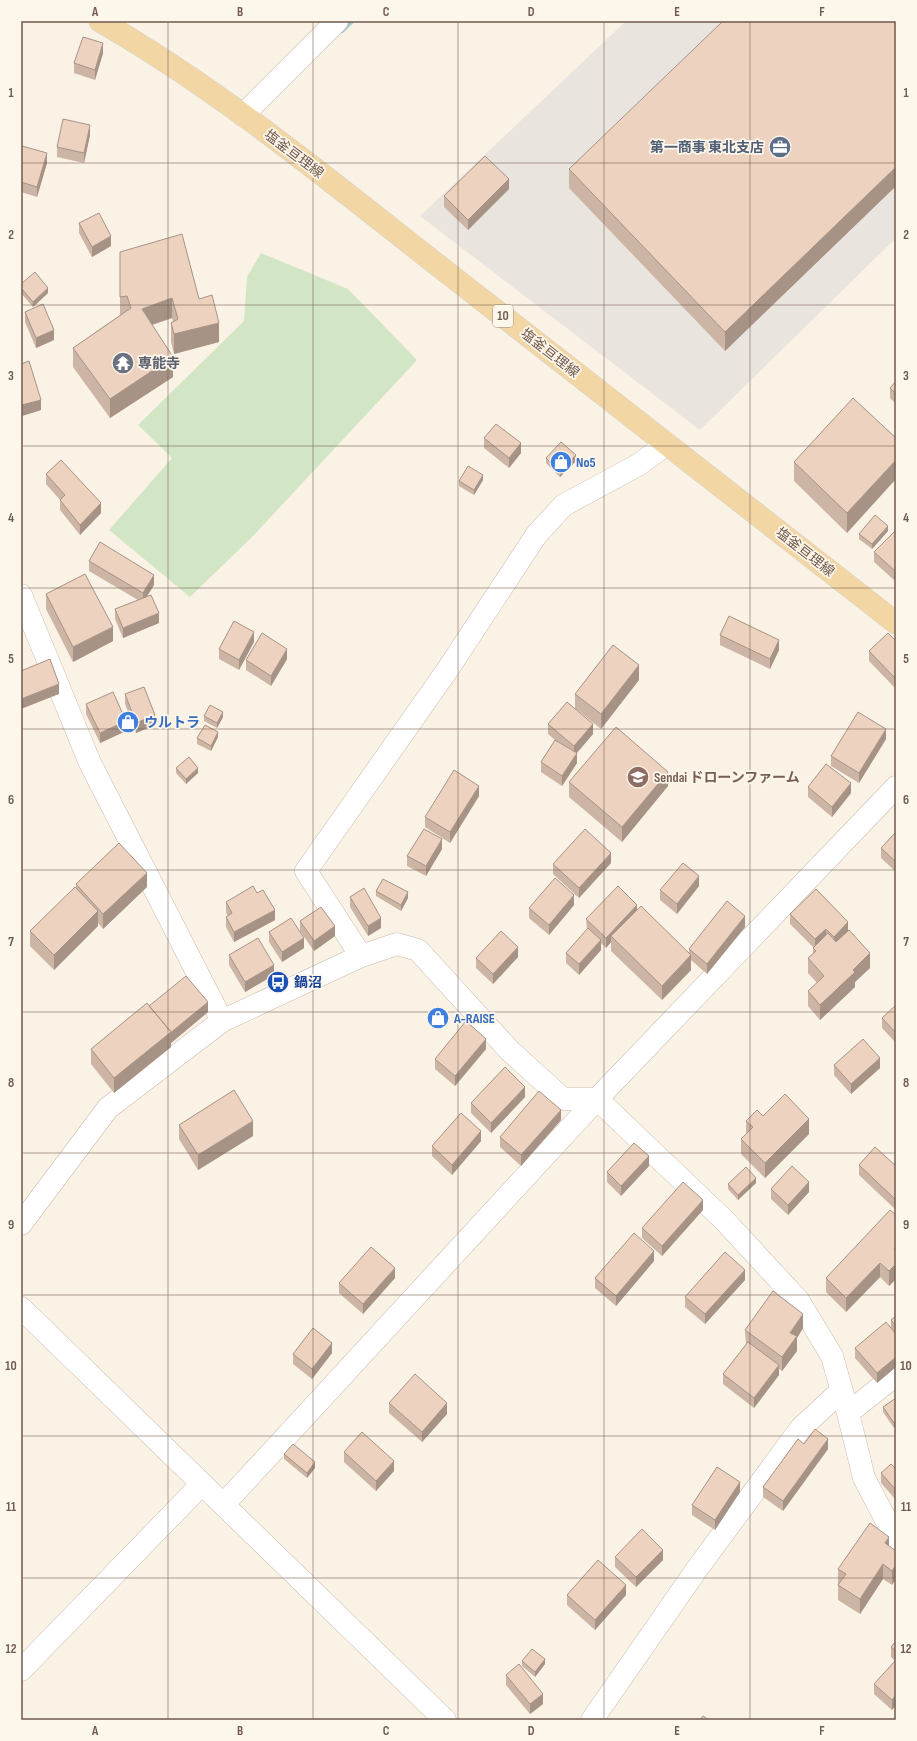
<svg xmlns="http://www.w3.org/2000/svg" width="917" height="1741" viewBox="0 0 917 1741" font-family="'Sofia Sans Condensed','Noto Sans JP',sans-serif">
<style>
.industrial{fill:#eae4df}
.green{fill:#d2e6c5}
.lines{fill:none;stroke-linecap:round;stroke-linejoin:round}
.stream{stroke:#a3cad2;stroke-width:6}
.minor-casing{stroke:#cabaac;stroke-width:23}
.major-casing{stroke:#d7d1cd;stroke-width:23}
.minor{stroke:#fff;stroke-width:22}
.major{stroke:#f2d7a4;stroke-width:22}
.wall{fill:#ccb5a4}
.shaded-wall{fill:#a69386}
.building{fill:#edd2bf;stroke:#a69386}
.grid{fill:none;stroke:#705a4d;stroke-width:1;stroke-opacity:0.55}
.labels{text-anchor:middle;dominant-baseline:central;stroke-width:3.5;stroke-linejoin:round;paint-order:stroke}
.shield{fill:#fdf6eb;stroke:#9a897c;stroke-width:1}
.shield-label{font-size:13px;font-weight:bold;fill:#705a4d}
.service-label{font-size:14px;font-weight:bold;fill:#4e5e75;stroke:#fdf6eb;text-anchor:end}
.street-label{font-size:14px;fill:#705a4d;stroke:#fdf6eb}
.worship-label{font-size:14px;font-weight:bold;fill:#5b616d;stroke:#fdf6eb;text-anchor:start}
.shop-label{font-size:14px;font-weight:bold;fill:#366cbe;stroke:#fdf6eb;text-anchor:start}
.education-label{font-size:14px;font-weight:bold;fill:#785e54;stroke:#fdf6eb;text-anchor:start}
.transit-label{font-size:14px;font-weight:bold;fill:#164399;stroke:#fdf6eb;text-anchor:start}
.neatline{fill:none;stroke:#705a4d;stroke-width:1.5}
.grid-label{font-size:13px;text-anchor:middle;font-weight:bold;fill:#705a4d}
</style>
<rect width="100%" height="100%" fill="#faf2e5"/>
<path class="industrial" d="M626,21H896V238L700,430L420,216Z"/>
<path class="green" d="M261,253L348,289L417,360L253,536L190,597L109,530L172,458L138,425L244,321L247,277Z"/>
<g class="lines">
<path class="stream" d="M342,30L351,21"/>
<g class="minor-casing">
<path id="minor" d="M243,115L337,21
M21,595L90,763L222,1021
M361,956L306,871L448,669L537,534L564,505L638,465L667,444
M21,1224L108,1108L222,1021L361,956L397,944L418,950L509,1050L563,1099H597L896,787
M21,1308L445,1720
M848,1413L896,1375
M224,1504L597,1099L724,1220L798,1300L832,1356L848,1413L864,1478L896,1539
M21,1670L202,1484
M592,1720L697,1569L801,1428L842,1390"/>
</g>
<g class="major-casing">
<path id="major" d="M100,21C225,93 336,186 449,274C598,391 747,507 896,623"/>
</g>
<use href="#minor" class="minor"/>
<use href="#major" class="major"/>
</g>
<path class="wall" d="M896,21V186L725,351L569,188V169Z
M103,53L95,80L74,73V63Z
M90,135L84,163L57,157V147Z
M21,149L47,163L37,197L21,192Z
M509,189L468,230L444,207V196Z
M79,223L111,246L92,257L79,233Z
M120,252L199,299L219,342L174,354L171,342V323L173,322L172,318L152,325L173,377L110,418L73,367V348L120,315Z
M21,284L48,293L33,307L21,293Z
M25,312L54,340L36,348L25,322Z
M21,364L41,410L22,416L21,411Z
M896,381V404L890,398V388Z
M484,438L521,453L509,468L484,448Z
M896,438L847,533L794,481V462Z
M546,458L576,461L560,477L546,463Z
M46,474L101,513L80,535L60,510V500L46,484Z
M483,480L474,495L459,486V481Z
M896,530L894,580L874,562V552Z
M888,531L872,549L859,539V534Z
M89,561L154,585L147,596L159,623L123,638L115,619V609L138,600L89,571Z
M46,594L113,641L73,662L46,609Z
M720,635L779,650L770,669L720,645Z
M896,641V689L869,661V651Z
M254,642L239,670L219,659V649Z
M287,659L271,686L246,670V660Z
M639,680L601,729L576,709L593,734L577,753V763L562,786L541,772V762L555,740L548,734V724L575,708V694Z
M125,694L155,725L136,733L125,704Z
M86,704L126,731L100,743L86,714Z
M204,716L223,717L217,728L204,721Z
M218,737L211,751L197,744V738Z
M886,739L859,783L831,766V756Z
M176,768L198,773L186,784L176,773Z
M569,782L668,786L622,842L569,797Z
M808,787L851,793L832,817L808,797Z
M479,796L450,843L425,827V817Z
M896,832V872L881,858V848Z
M442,849L426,876L407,866V856Z
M611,863L579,898L553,874V864Z
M76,884L147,887L103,929L98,923V926L54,970L30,946V931L76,888Z
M699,886L677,914L660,900V890Z
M376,891L408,898L401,911L376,896Z
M350,897L381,928L368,936L350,907Z
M226,902L275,920L234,942L226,927V917L228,916L226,912Z
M574,905L549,935L529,918V908Z
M637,910L689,953V949L745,927L707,974L691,960V970L662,1000L611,951V942L606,948L601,943V950L579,975L566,963V953L587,930L586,919Z
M790,914L848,931L870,968L855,982V987L820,1020L808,1006V991L817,983L808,973V958L813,954V947L790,924Z
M300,921L335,936L314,951L300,931Z
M269,932L304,948L282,962L269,942Z
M229,955L274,975L245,992L229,965Z
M518,957L493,984L476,968V958Z
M896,1005V1043L882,1028V1018Z
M149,1006L208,1012L171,1043V1047L114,1093L91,1064V1049Z
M486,1049L455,1086L435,1069V1059Z
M834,1065L880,1068L851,1094L834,1075Z
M525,1097L491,1133L471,1113V1103Z
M763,1116L809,1134L765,1178L741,1154V1139L746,1134V1121Z
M561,1120L521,1166L500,1147V1137Z
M179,1125L253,1136L198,1170L179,1139Z
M481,1141L452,1175L432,1156V1146Z
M859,1165L896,1166V1210L859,1175Z
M649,1166L621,1196L607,1182V1172Z
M756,1183L738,1200L728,1189V1184Z
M771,1189L809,1192L788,1215L771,1199Z
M703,1210L662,1256L642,1238V1228Z
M896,1215V1279L889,1286L880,1277L846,1312L826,1292V1278Z
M654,1261L616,1306L595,1288V1278Z
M395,1278L363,1314L339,1293V1283Z
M745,1280L705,1324L685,1307V1297Z
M896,1316V1367L877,1383L855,1358V1348L891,1328V1320Z
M803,1328L797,1338V1351L782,1371L779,1369V1375L754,1408L723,1384V1374L746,1345L745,1330Z
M332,1353L312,1379L293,1364V1354Z
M896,1398L894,1428L883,1412V1407Z
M389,1403L447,1414L422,1442L389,1413Z
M804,1444L828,1449L783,1511L763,1497V1487Z
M344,1452L394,1471L376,1491L344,1462Z
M284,1454L315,1468L307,1478L284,1459Z
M896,1467V1500L881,1483V1473L895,1468Z
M740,1492L715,1530L692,1515V1505Z
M889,1547L896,1551L892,1585L883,1579L860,1614L838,1600V1585L839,1584H838V1569Z
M615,1557L663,1560L636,1587L615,1567Z
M567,1595H626L595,1630L567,1605Z
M896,1641V1705L892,1710L874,1694V1684L895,1661L891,1657V1647Z
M522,1661L545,1664L535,1677L522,1666Z
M506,1675L543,1704L530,1714L506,1685Z"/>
<path class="shaded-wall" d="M103,43V53L95,80V70Z
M90,125V135L84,163V153Z
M47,153V163L37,197V187Z
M896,167V186L725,351V332Z
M509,179V189L468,230V220Z
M111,236V246L92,257V247Z
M48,288V293L33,307V302Z
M172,298V318L142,328V309Z
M219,323V342L174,354V334Z
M54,330V340L36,348V338Z
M173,357V377L110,418V399Z
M41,400V410L22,416V405Z
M521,443V453L509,468V458Z
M576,455V461L560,477V472Z
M896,460V479L847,533V513Z
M483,475V480L474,495V490Z
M101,503V513L80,535V525Z
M888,526V531L872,549V544Z
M896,568V578L894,580V570Z
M154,575V585L143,603V593Z
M159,613V623L123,638V628Z
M113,627V641L73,662V647Z
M254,632V642L239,670V660Z
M779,640V650L770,669V659Z
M287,649V659L271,686V676Z
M639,665V680L601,729V714Z
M59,684V694L21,709V699Z
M223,712V717L217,728V723Z
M155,715V725L136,733V723Z
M126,721V731L100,743V733Z
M593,724V734L574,756V746Z
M886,729V739L859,783V773Z
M218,732V737L211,751V746Z
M577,753V763L562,786V776Z
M198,768V773L186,784V779Z
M668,772V786L622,842V827Z
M851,783V793L832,817V807Z
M479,786V796L450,843V832Z
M442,839V849L426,876V866Z
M611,853V863L579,898V888Z
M147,873V887L103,929V914Z
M699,876V886L677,914V904Z
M408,892V898L401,911V905Z
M574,895V905L549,935V925Z
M637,905V915L611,936V942L606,948V938Z
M275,910V920L234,942V932Z
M98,911V926L54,970V955Z
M745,916V927L707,974V964Z
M381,918V928L368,936V926Z
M848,922V932L834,947V937Z
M335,926V936L314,951V941Z
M826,929V939L815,949V939Z
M304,938V948L282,962V952Z
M601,940V950L579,975V964Z
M518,947V957L493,984V974Z
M870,953V968L855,982V987L820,1020V1005L853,970Z
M691,955V970L662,1000V986Z
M274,965V975L245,992V982Z
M208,1002V1012L171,1043V1047L114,1093V1078Z
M486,1039V1049L455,1086V1076Z
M880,1058V1068L851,1094V1084Z
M525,1087V1097L491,1133V1123Z
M561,1110V1120L521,1166V1155Z
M809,1119V1134L765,1178V1163Z
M253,1121V1136L198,1170V1155Z
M481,1131V1141L452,1175V1165Z
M649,1156V1166L621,1196V1186Z
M756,1178V1183L738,1200V1195Z
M809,1182V1192L788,1215V1205Z
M703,1200V1210L662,1256V1246Z
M654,1251V1261L616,1306V1296Z
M880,1263V1277L846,1312V1298Z
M896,1264V1279L889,1286V1271Z
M395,1268V1278L363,1314V1304Z
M745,1270V1280L705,1324V1314Z
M803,1314V1328L797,1338V1351L782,1371V1357L790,1333Z
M332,1343V1353L312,1379V1369Z
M896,1357V1367L877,1383V1373Z
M779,1365V1375L754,1408V1398Z
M447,1403V1414L422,1442V1432Z
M896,1421V1426L894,1428V1423Z
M828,1439V1449L783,1511V1501Z
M394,1461V1471L376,1491V1481Z
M315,1462V1468L307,1478V1473Z
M740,1482V1492L715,1530V1520Z
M889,1537V1551L885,1543Z
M663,1550V1560L636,1587V1577Z
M883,1564V1579L860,1614V1599Z
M896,1565V1579L892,1585V1571Z
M626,1585V1595L595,1630V1620Z
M545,1659V1664L535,1677V1672Z
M543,1694V1704L530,1714V1704Z
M896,1695V1705L892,1710V1700Z"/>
<path class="building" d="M723,21H896V167L725,332L569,169Z
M83,37L103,43L95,70L74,63Z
M63,119L90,125L84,153L57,147Z
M22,146L47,153L37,187L21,182V149Z
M485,156L509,179L468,220L444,196Z
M99,213L111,236L92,247L79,223Z
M182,234L199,299L212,295L219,323L174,334L171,323L178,319L172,298L142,309L173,357L110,399L73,348L131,308L127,296L120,297V252Z
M35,272L48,288L33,302L21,288V284Z
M43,304L54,330L36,338L25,312Z
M29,361L41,400L22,405L21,401V364Z
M896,381V394L890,388Z
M853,398L896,438V460L847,513L794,462Z
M496,424L521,443L509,458L484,438Z
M561,442L576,455L560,472L546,458Z
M61,460L101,503L80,525L60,500L65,495L46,474Z
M468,466L483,475L474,490L459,481Z
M875,515L888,526L872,544L859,534Z
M896,530V568L894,570L874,552Z
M100,542L154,575L143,593L89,561Z
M85,574L113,627L73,647L46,594Z
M151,595L159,613L123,628L115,609Z
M729,616L779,640L770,659L720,635Z
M234,621L254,632L239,660L219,649Z
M262,633L287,649L271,676L246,660Z
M888,633L896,641V679L869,651Z
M613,645L639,665L601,714L575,694Z
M50,659L59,684L21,699V671Z
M144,687L155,715L136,723L125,694Z
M113,692L126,721L100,733L86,704Z
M567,702L593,724L574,746L548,724Z
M210,705L223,712L217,723L204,716Z
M858,712L886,729L859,773L831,756Z
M205,725L218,732L211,746L197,738Z
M616,727L668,772L622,827L569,782Z
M555,740L577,753L562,776L541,762Z
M189,757L198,768L186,779L176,768Z
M826,764L851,783L832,807L808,787Z
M454,770L479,786L450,832L425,817Z
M424,829L442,839L426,866L407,856Z
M585,829L611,853L579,888L553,864Z
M896,832V862L881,848Z
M119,843L147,873L103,914L76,884Z
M683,863L699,876L677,904L660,890Z
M555,878L574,895L549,925L529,908Z
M383,879L408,892L401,905L376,891Z
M253,886L257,893L263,890L275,910L234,932L226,917L232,913L226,902Z
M618,886L637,905L606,938L586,919Z
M75,887L98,911L54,955L30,931Z
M364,888L381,918L368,926L350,897Z
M816,889L848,922L834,937L826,929L815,939L790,914Z
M727,901L745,916L707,964L689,949Z
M641,906L691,955L662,986L611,936Z
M321,907L335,926L314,941L300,921Z
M291,918L304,938L282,952L269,932Z
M588,928L601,940L579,964L566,953Z
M849,930L870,953L853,970L855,972L820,1005L808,991L824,976L808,958L816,951L813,948L828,933L836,942Z
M501,931L518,947L493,974L476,958Z
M258,938L274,965L245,982L229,955Z
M186,976L208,1002L169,1034L171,1032L149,1006Z
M147,1003L171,1032L114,1078L91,1049Z
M896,1005V1033L882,1018Z
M466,1021L486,1039L455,1076L435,1059Z
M863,1039L880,1058L851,1084L834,1065Z
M505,1067L525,1087L491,1123L471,1103Z
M234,1090L253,1121L198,1155L179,1125Z
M539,1091L561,1110L521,1155L500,1137Z
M785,1094L809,1119L765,1163L741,1139L753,1127L746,1121L757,1110L763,1116Z
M461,1113L481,1131L452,1165L432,1146Z
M634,1143L649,1156L621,1186L607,1172Z
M875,1147L896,1166V1200L859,1165Z
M792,1166L809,1182L788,1205L771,1189Z
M746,1167L756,1178L738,1195L728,1184Z
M683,1182L703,1200L662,1246L642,1228Z
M890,1210L896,1215V1247L894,1249L896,1250V1264L889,1271L880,1263L846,1298L826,1278Z
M634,1233L654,1251L616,1296L595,1278Z
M371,1247L395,1268L363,1304L339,1283Z
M725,1252L745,1270L705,1314L685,1297Z
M773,1291L803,1314L790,1333L797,1336L782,1357L745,1330Z
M896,1316V1326L891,1320Z
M886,1322L896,1334V1357L877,1373L855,1348Z
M313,1328L332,1343L312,1369L293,1354Z
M748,1342L779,1365L754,1398L723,1374Z
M415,1374L447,1403L422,1432L389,1403Z
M896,1398V1421L894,1423L883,1407Z
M815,1429L828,1439L783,1501L763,1487L798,1439L804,1444Z
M362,1432L394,1461L376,1481L344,1452Z
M293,1444L315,1462L307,1473L284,1454Z
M891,1464L895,1468L896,1467V1490L881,1473Z
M717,1467L740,1482L715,1520L692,1505Z
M870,1523L889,1537L885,1543L896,1551V1565L892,1571L883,1564L860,1599L838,1585L846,1574L838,1569Z
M642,1529L663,1550L636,1577L615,1557Z
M598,1560L626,1585L595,1620L567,1595Z
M896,1641V1651L891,1647Z
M532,1649L545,1659L535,1672L522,1661Z
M896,1660V1695L892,1700L874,1684Z
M519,1664L543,1694L530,1704L506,1675Z
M703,1716L709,1720H700Z
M896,1717V1720H893Z"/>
<path class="grid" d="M168,21V1720M313,21V1720M458,21V1720M604,21V1720M750,21V1720M21,163H896M21,305H896M21,446H896M21,588H896M21,729H896M21,870H896M21,1012H896M21,1153H896M21,1295H896M21,1436H896M21,1578H896"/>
<defs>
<g id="office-disc" transform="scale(1.15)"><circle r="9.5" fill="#5c6f8a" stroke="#fdf6eb"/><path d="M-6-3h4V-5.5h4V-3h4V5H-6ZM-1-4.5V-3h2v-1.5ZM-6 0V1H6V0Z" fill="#fff"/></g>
<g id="temple-disc" transform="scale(1.15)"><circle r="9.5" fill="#6b7280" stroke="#fdf6eb"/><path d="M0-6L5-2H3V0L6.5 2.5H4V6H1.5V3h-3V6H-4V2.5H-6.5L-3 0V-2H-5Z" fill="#fff"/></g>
<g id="shop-disc" transform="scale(1.15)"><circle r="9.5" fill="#3f7fe0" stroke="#fdf6eb"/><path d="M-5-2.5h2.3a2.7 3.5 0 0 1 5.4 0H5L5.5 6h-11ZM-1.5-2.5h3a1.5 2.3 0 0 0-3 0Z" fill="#fff"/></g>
<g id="school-disc" transform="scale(1.15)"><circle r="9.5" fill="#8d6e63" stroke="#fdf6eb"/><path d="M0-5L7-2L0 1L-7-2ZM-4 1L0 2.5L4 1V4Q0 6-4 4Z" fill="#fff"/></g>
<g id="bus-disc" transform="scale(1.15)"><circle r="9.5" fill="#1a4fb4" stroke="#fdf6eb"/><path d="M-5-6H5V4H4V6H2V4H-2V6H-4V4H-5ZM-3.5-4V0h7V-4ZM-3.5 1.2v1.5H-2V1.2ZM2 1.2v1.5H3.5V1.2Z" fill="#fff"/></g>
</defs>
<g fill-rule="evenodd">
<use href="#office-disc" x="780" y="147"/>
<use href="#temple-disc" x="123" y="363"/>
<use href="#shop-disc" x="561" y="462"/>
<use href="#shop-disc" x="128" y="722"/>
<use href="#school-disc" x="638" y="777"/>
<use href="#bus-disc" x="278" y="982"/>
<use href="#shop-disc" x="438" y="1018"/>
</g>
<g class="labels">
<rect class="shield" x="493" y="305" width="20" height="22" rx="3"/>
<g class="shield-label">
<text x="503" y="316">10</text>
</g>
<g class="service-label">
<text x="764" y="147">第一商事 東北支店</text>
</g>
<g class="street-label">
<text transform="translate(294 154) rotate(37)">塩釜亘理線</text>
<text transform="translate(550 353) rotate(38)">塩釜亘理線</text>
<text transform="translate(805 552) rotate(38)">塩釜亘理線</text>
</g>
<g class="worship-label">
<text x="138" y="363">専能寺</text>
</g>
<g class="shop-label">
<text x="576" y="462">No5</text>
<text x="144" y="722">ウルトラ</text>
<text x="454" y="1018">A-RAISE</text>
</g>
<g class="education-label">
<text x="654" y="777">Sendai ドローンファーム</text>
</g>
<g class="transit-label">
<text x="294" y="982">鍋沼</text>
</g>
</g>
<rect width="917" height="1741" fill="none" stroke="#fdf6eb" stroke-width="44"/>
<rect x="22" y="22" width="873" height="1697" class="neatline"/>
<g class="grid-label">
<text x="95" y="16">A</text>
<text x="240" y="16">B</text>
<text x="386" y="16">C</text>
<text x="531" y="16">D</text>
<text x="677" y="16">E</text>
<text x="822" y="16">F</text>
<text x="11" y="97">1</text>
<text x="906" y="97">1</text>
<text x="11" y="239">2</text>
<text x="906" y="239">2</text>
<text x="11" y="380">3</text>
<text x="906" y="380">3</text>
<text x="11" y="522">4</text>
<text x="906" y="522">4</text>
<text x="11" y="663">5</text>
<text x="906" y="663">5</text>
<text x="11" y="804">6</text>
<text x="906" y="804">6</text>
<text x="11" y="946">7</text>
<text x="906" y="946">7</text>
<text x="11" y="1087">8</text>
<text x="906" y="1087">8</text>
<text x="11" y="1229">9</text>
<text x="906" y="1229">9</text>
<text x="11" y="1370">10</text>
<text x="906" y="1370">10</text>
<text x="11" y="1511">11</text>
<text x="906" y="1511">11</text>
<text x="11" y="1653">12</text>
<text x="906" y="1653">12</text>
<text x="95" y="1735">A</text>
<text x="240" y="1735">B</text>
<text x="386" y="1735">C</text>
<text x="531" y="1735">D</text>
<text x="677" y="1735">E</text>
<text x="822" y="1735">F</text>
</g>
</svg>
